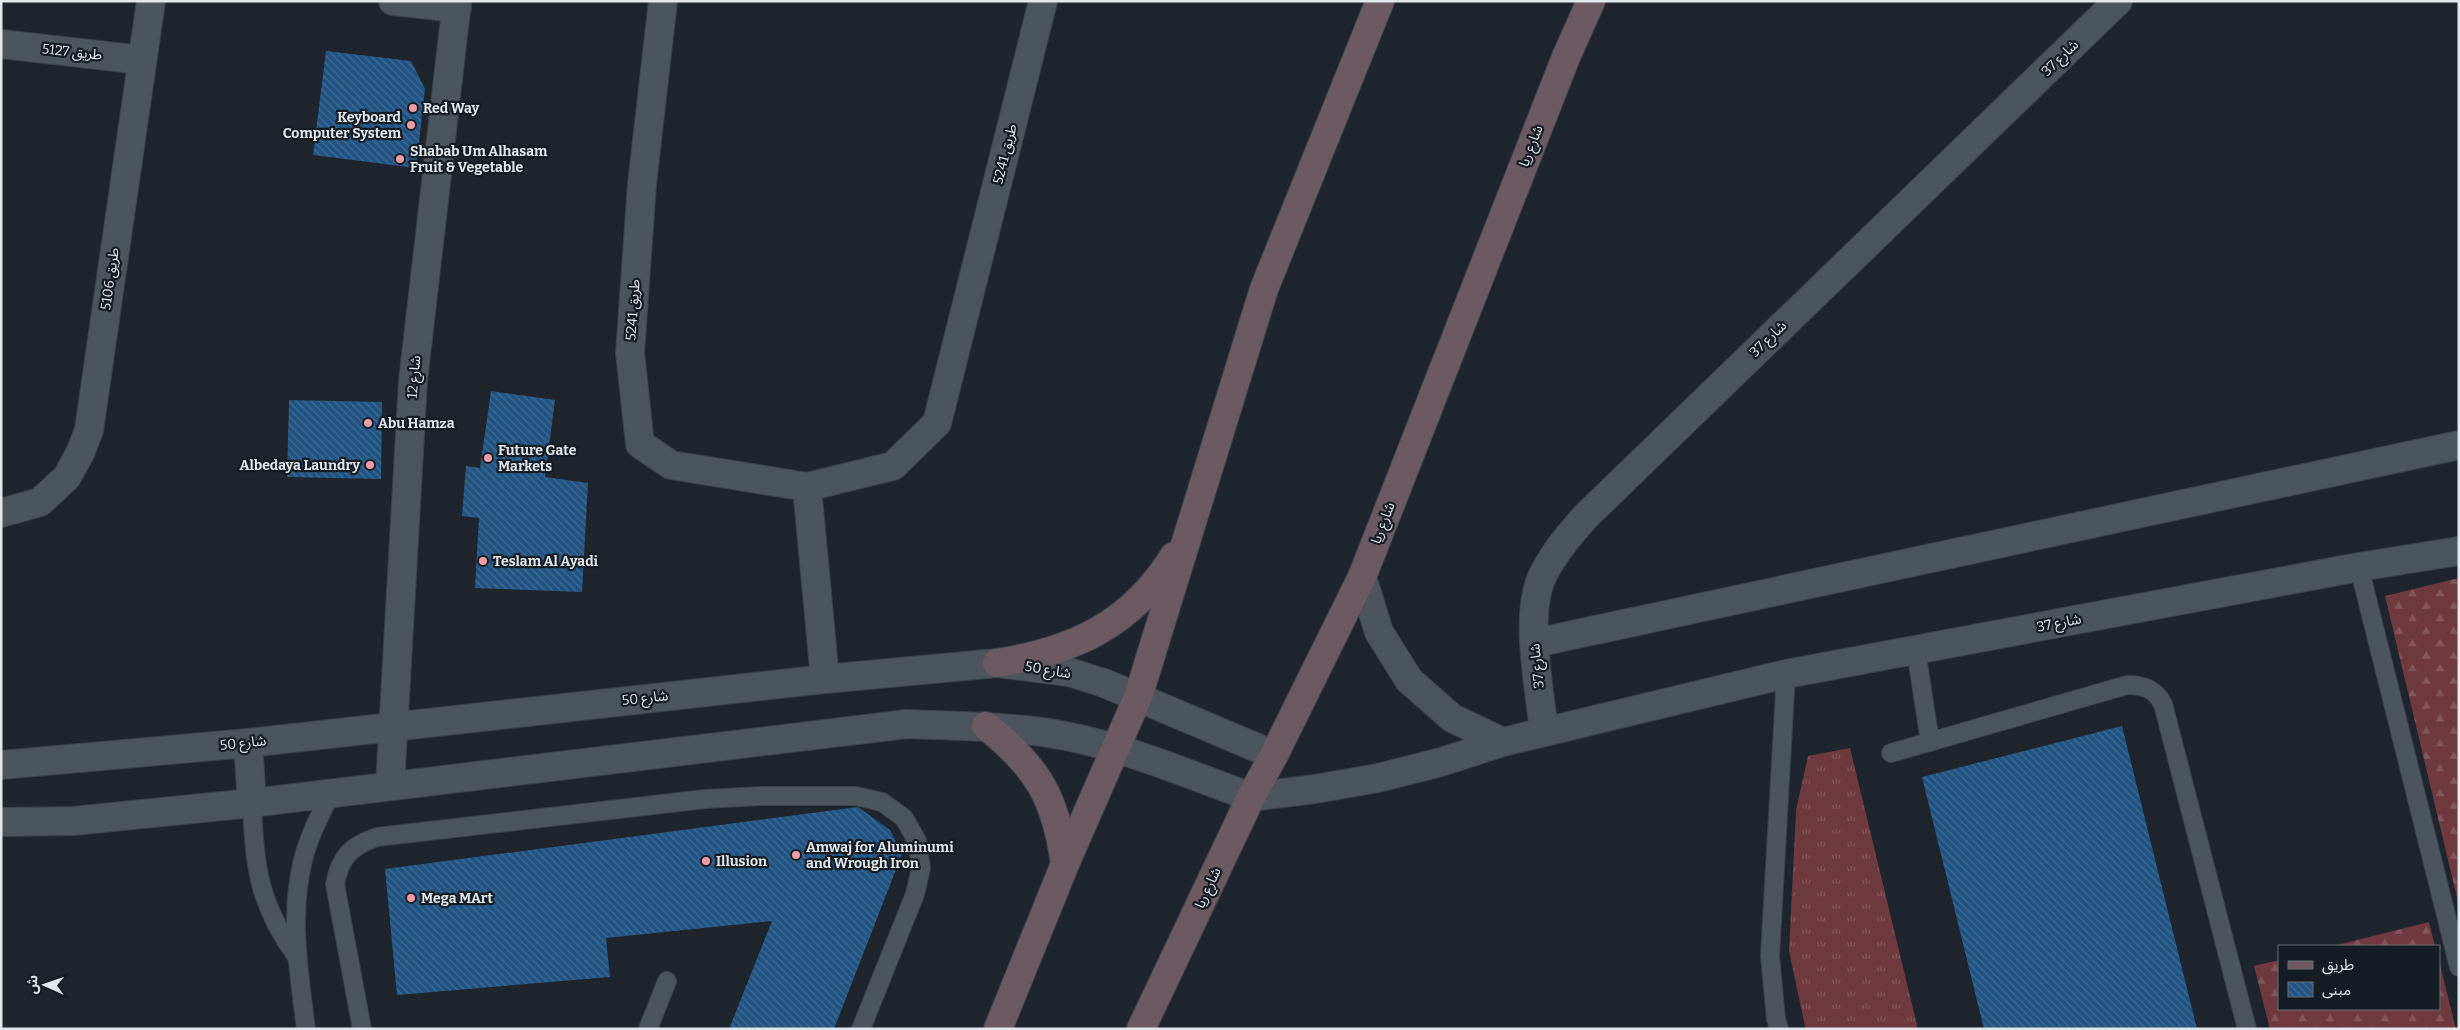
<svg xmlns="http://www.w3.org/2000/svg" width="2460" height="1030" viewBox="0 0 2460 1030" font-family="Bitter,'Noto Sans Arabic',serif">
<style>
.grass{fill:url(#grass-tufts)}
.forest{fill:url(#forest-firs)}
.building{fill:url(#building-back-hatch)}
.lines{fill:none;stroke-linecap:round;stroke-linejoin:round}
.service-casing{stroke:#3c4249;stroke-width:20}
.minor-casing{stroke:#3c4249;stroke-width:30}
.tertiary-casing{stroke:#3c4249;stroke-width:30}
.secondary-casing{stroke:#3c4249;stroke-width:30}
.service{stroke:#4c545c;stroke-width:18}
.minor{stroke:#4c545c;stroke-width:28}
.tertiary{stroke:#4c545c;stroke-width:28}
.secondary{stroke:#6c5a63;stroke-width:28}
.poi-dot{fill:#f49aa4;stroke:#151c23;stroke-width:2}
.labels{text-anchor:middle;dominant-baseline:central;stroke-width:4.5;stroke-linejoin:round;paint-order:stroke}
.street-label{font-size:14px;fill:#e2e7ec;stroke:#151c23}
.poi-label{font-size:14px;font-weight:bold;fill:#e2e7ec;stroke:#151c23;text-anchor:start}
</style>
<defs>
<pattern id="grass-tufts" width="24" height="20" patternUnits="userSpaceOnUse" patternTransform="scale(1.25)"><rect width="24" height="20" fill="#6f3940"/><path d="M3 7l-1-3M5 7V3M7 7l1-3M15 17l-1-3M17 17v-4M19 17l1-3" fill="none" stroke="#83565c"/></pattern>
<pattern id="forest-firs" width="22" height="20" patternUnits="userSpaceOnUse" patternTransform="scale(1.25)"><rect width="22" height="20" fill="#6f3940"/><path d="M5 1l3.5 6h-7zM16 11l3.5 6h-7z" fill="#83565c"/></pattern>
<pattern id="building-back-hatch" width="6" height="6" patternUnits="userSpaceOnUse" patternTransform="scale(1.25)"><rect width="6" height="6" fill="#215482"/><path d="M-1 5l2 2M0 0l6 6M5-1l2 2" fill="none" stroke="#416d94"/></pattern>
</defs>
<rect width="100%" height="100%" fill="#1e252c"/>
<path class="grass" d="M1850,748L1918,1029H1807L1805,1026L1789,951L1796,810L1808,756Z"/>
<path class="forest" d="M2459,578V906L2385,596Z
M2429,922L2435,946H2333Z
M2279,960V1009H2439V961L2456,1029H2270L2254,966Z"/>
<path class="building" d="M326,51L411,61L425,89L416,168L313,155Z
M491,391L555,400L545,477L588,483L582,592L475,588L479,518L462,516L466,466L480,468Z
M289,400L382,402L381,479L287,477Z
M2122,726L2197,1029H1984L1922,777Z
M858,807L890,830L902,854L834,1029H729L772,921L606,938L610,977L397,995L385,869Z"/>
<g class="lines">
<g class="service-casing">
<path id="service" d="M2359,567L2459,967
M1916,650L1930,742
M1891,753L2127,685C2144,685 2155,689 2163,704L2247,1029
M252,803C254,866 259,905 297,957
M306,1029C299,973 289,916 303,860C309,836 320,815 331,793
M362,1029L335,884C340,857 351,846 377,837L705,799L761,796H856L882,802L904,818L917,841L921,868L915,894L861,1029
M648,1029L667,981
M1779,1029L1776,1019L1770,956L1786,674"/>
</g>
<g class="minor-casing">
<path id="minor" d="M393,1L457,8
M663,1L642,184L630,353L640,444L671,465L807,487L893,466L937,423L1043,1
M1,44L142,60
M807,487L825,679
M1,513L40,502L67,477L81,451L89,430L151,1
M1362,577L1379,632L1409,680L1452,718L1503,742
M1535,643L2459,445
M1544,732C1540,690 1524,616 1542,577C1553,554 1569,535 1586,516L2118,1
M1251,797L1315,789L1378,778L1441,762L1503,742L1786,674L2359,567L2459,551"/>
</g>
<g class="tertiary-casing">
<path id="tertiary" d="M248,743L252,803
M1,765L248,743L825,679L997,663L1069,672L1104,683L1274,755
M390,785L413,381L457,1
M1,822L73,821L252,803L907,724C960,726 1014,726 1066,736C1130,749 1190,775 1251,797"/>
</g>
<g class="secondary-casing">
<path id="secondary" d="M997,663C1074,651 1132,624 1174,556
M986,726C1038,767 1056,799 1065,864
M998,1029L1065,864L1138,697L1264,289L1380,1
M1141,1029L1251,797L1274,755L1362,577L1566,57L1591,1"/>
</g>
<use href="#service" class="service"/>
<use href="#minor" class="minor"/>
<use href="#tertiary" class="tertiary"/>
<use href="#secondary" class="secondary"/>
</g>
<g class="poi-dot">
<circle cx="413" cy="108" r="5"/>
<circle cx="411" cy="125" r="5"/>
<circle cx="400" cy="159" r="5"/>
<circle cx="368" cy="423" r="5"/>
<circle cx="488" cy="458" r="5"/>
<circle cx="370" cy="465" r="5"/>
<circle cx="483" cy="561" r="5"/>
<circle cx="796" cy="855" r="5"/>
<circle cx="706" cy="861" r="5"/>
<circle cx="411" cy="898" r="5"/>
</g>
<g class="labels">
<g class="street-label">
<text transform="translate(72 52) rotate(6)">طريق 5127</text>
<text transform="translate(2060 58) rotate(-44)">شارع 37</text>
<text transform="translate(1531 146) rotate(-69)">شارع ريا</text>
<text transform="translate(1005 154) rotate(-76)">طريق 5241</text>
<text transform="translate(110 279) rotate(-82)">طريق 5106</text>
<text transform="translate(633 310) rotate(-86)">طريق 5241</text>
<text transform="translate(1768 339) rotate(-44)">شارع 37</text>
<text transform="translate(414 377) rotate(-85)">شارع 12</text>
<text transform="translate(1383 523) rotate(-69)">شارع ريا</text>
<text transform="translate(2059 623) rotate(-11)">شارع 37</text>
<text transform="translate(1537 666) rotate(-96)">شارع 37</text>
<text transform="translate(1048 670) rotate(10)">شارع 50</text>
<text transform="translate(645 698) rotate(-6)">شارع 50</text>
<text transform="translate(243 743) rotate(-6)">شارع 50</text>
<text transform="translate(1208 888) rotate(-65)">شارع ريا</text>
</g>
<g class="poi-label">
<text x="423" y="108">Red Way</text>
<text x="401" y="117" text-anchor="end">Keyboard<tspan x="401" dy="16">Computer System</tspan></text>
<text x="410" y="151">Shabab Um Alhasam<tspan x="410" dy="16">Fruit &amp; Vegetable</tspan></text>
<text x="378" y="423">Abu Hamza</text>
<text x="498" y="450">Future Gate<tspan x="498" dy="16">Markets</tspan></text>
<text x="360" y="465" text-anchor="end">Albedaya Laundry</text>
<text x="493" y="561">Teslam Al Ayadi</text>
<text x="806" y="847">Amwaj for Aluminumi<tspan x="806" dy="16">and Wrough Iron</tspan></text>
<text x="716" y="861">Illusion</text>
<text x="421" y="898">Mega MArt</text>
</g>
</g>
<rect width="2460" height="1030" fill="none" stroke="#e2e7ec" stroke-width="5"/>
<rect x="2278" y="945" width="162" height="65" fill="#151c23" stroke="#676d73"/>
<rect x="2288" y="961" width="25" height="8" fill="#6c5a63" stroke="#676d73"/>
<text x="2322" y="970" font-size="15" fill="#e2e7ec">طريق</text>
<rect x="2288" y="982" width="25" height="15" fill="url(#building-back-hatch)" stroke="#676d73"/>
<text x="2322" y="995" font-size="15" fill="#e2e7ec">مبنى</text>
<g transform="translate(45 985) rotate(272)" stroke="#151c23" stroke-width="4" paint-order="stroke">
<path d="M0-4L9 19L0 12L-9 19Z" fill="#e2e7ec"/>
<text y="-8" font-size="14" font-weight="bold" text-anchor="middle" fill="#e2e7ec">ش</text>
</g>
</svg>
